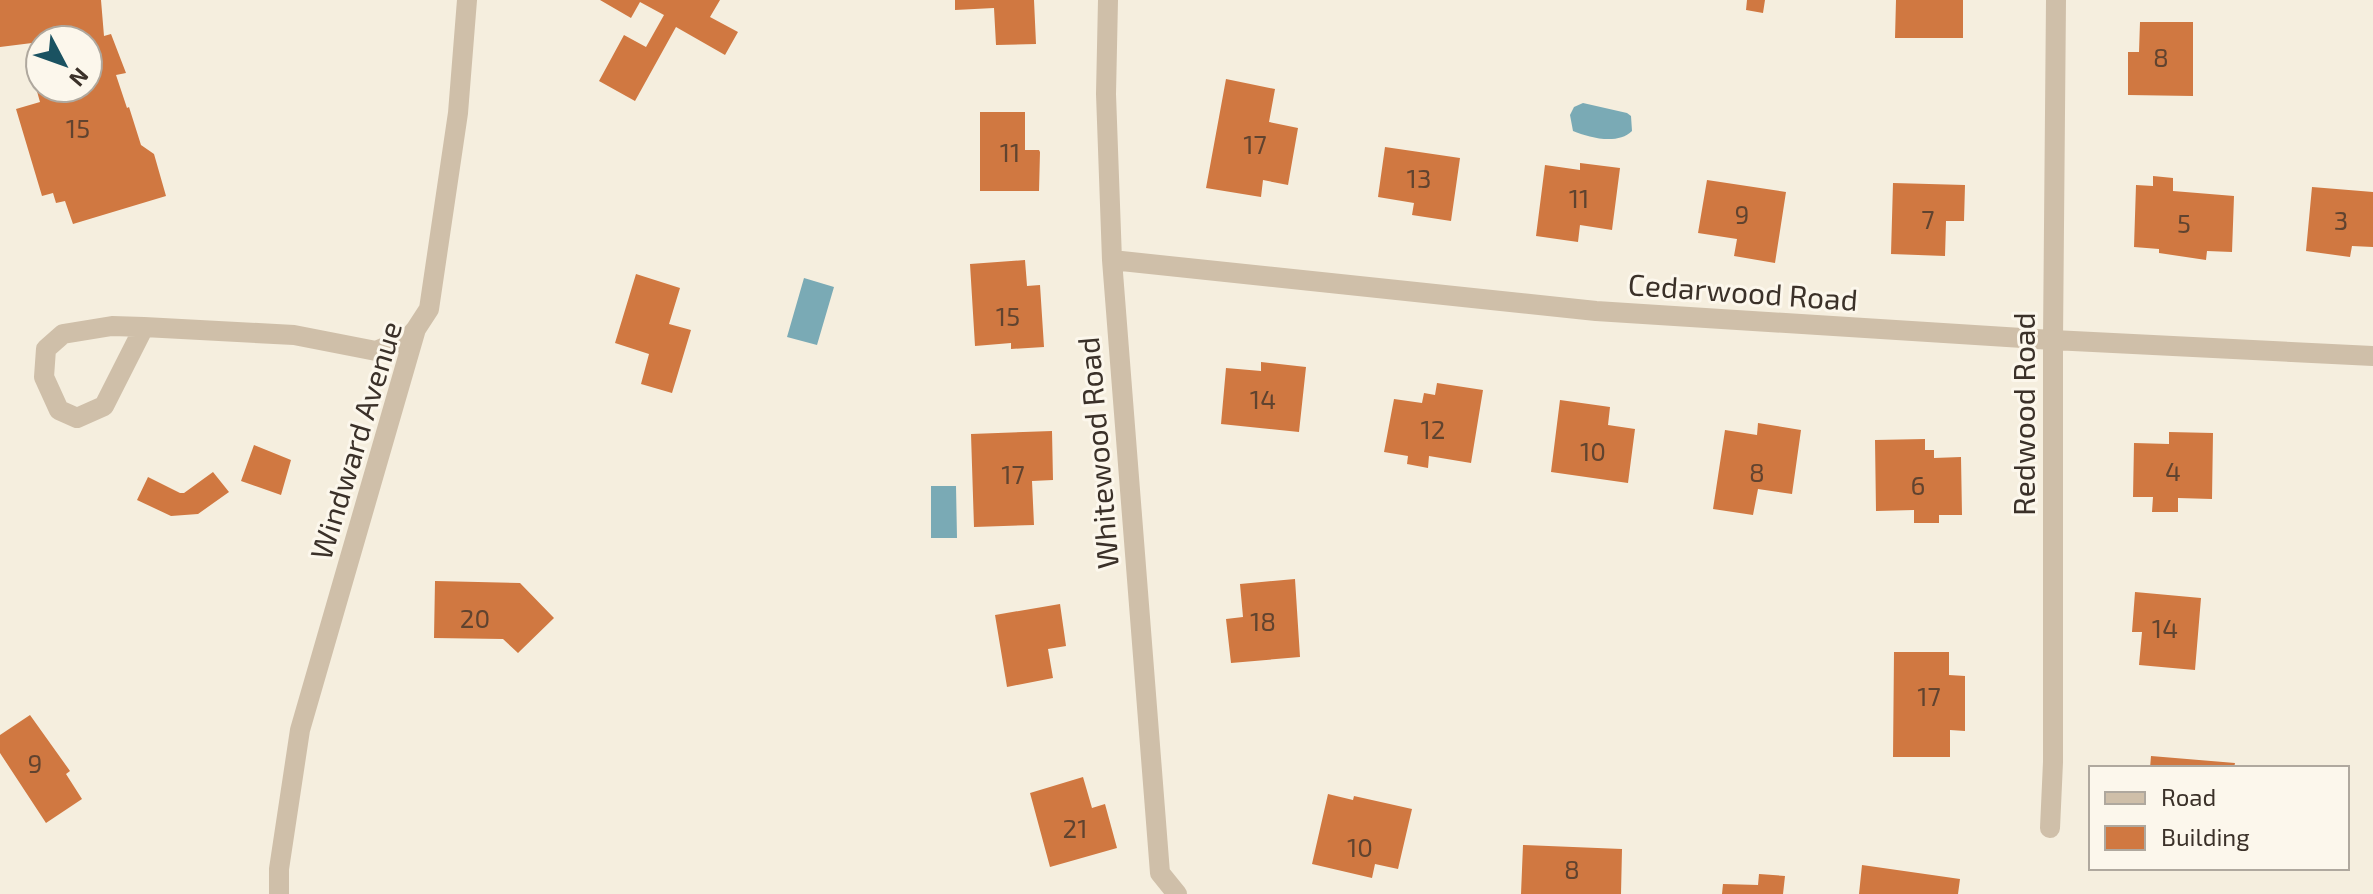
<svg xmlns="http://www.w3.org/2000/svg" width="2373" height="894" viewBox="0 0 2373 894" font-family="'Exo 2',sans-serif">
<style>
.water{fill:#7aaab5}
.building{fill:#d07841}
.lines{fill:none;stroke-linecap:round;stroke-linejoin:round}
.street{stroke:#cfbfa9;stroke-width:20}
.labels{text-anchor:middle;dominant-baseline:central;stroke-width:6;stroke-linejoin:round;paint-order:stroke}
.number-label{font-size:26px;fill:#60432f}
.street-label{font-size:30px;fill:#3b3129;stroke:#fcf7ec}
</style>
<rect width="100%" height="100%" fill="#f5eede"/>
<path class="water" d="M1583,103L1627,113L1631,116L1632,131C1618,145 1590,138 1573,131L1570,115L1574,107Z
M804,278L834,287L817,345L787,337Z
M931,486H956L957,538H931Z"/>
<path class="building" d="M0,0H101L104,36L111,34L126,73L116,75L127,108L129,107L141,145L154,154L166,196L73,224L65,201L56,203L53,193L42,196L16,109L40,102L29,63L40,60V88H88V40H40V42L0,47Z
M600,0H720L710,17L738,32L725,55L676,27L635,101L599,81L624,35L646,47L664,15L640,2L631,18Z
M955,0H1034L1036,44L996,45L994,8L955,10Z
M1747,0H1765L1763,13L1746,10Z
M1896,0H1963V38H1895Z
M2140,22H2193V96L2128,95V52H2139Z
M1226,79L1275,89L1269,122L1298,128L1288,185L1263,180L1261,197L1206,188Z
M980,112H1025V150H1039L1040,152L1039,191H980Z
M1385,147L1460,158L1451,221L1412,215L1414,203L1378,197Z
M1580,163L1620,168L1612,230L1580,225L1578,242L1536,236L1545,165L1580,170Z
M2153,176L2173,178V191L2234,196L2232,252L2207,251L2206,260L2159,253V249L2134,247L2136,185L2153,186Z
M1707,180L1786,192L1775,263L1734,256L1737,239L1698,233Z
M1893,183L1965,185L1964,221H1946L1945,256L1891,254Z
M2312,187L2373,192V247L2352,246L2350,257L2306,251Z
M1025,260L1027,286L1040,285L1044,347L1011,349V343L975,346L970,264Z
M636,274L680,288L669,324L691,330L672,393L641,384L649,354L615,343Z
M1261,362L1306,367L1299,432L1221,424L1226,368L1261,371Z
M1437,383L1483,390L1471,463L1429,456L1428,468L1407,464L1408,456L1384,452L1394,399L1422,403L1424,393L1435,395Z
M1560,400L1610,407L1608,425L1635,429L1628,483L1551,472Z
M1758,423L1801,430L1792,494L1758,489L1753,515L1713,509L1725,430L1757,435Z
M1052,431L1053,480L1032,481L1034,525L974,527L971,434Z
M2169,432L2213,433L2212,499L2178,498V512H2152L2153,497H2133L2134,443L2169,444Z
M1925,439V450H1934V458L1961,457L1962,515H1939V523H1914V510L1876,511L1875,440Z
M254,445L291,460L281,495L241,481Z
M213,472L229,492L198,514L171,516L137,500L148,477L180,493H184Z
M1295,579L1300,657L1231,663L1226,619L1243,617L1240,584Z
M435,581L520,583L554,618L518,653L503,639L434,638Z
M2135,592L2201,598L2195,670L2139,665L2142,632H2132Z
M1060,604L1066,646L1048,649L1053,678L1007,687L995,615Z
M1894,652H1949V675L1965,676V731L1950,730V757H1893Z
M30,715L70,771L66,774L82,799L46,823L0,753V735Z
M2151,756L2235,763L2234,768H2150Z
M1083,777L1092,808L1105,804L1117,848L1050,867L1030,793Z
M1328,794L1353,800L1354,796L1412,809L1398,869L1375,864L1372,878L1312,864Z
M1523,845L1622,849L1621,894H1521Z
M1862,865L1960,879L1958,894H1859Z
M1759,874L1785,876L1783,894H1722L1723,884L1758,885Z"/>
<g class="lines">
<path class="street" d="M1108,0L1106,94L1112,260L1160,873L1177,894
M1112,260L1596,311L2053,340L2373,356
M112,326L144,327L104,406L77,418L59,410L44,377L46,349L63,334Z
M144,327L294,335L376,351L409,337L416,329
M2050,828L2053,762V340L2056,0
M279,894V869L300,730L416,329L429,309L458,113L467,0"/>
</g>
<g class="labels">
<g class="number-label">
<text x="2161" y="56">8</text>
<text x="78" y="127">15</text>
<text x="1255" y="143">17</text>
<text x="1010" y="151">11</text>
<text x="1419" y="177">13</text>
<text x="1579" y="197">11</text>
<text x="1742" y="213">9</text>
<text x="1928" y="218">7</text>
<text x="2341" y="219">3</text>
<text x="2184" y="222">5</text>
<text x="1008" y="315">15</text>
<text x="1263" y="398">14</text>
<text x="1433" y="428">12</text>
<text x="1593" y="450">10</text>
<text x="2173" y="470">4</text>
<text x="1757" y="471">8</text>
<text x="1013" y="473">17</text>
<text x="1918" y="484">6</text>
<text x="475" y="617">20</text>
<text x="1263" y="620">18</text>
<text x="2165" y="627">14</text>
<text x="1929" y="695">17</text>
<text x="35" y="762">9</text>
<text x="1075" y="827">21</text>
<text x="1360" y="846">10</text>
<text x="1572" y="868">8</text>
</g>
<g class="street-label">
<text transform="translate(1743 291) rotate(4)">Cedarwood Road</text>
<text transform="translate(2023 414) rotate(-90)">Redwood Road</text>
<text transform="translate(355 440) rotate(-73)">Windward Avenue</text>
<text transform="translate(1097 453) rotate(-95)">Whitewood Road</text>
</g>
</g>
<rect x="2089" y="766" width="260" height="104" fill="#fcf7ec" stroke="#afa89e" stroke-width="2"/>
<rect x="2105" y="792" width="40" height="12" fill="#cfbfa9" stroke="#afa89e" stroke-width="2"/>
<text x="2161" y="806" font-size="24" fill="#3b3129">Road</text>
<rect x="2105" y="826" width="40" height="24" fill="#d07841" stroke="#afa89e" stroke-width="2"/>
<text x="2161" y="846" font-size="24" fill="#3b3129">Building</text>
<g transform="translate(64 64) rotate(131)"><circle r="38" fill="#fcf7ec" stroke="#afa89e" stroke-width="2"/>
<path d="M0-6L14 30L0 20L-14 30Z" fill="#1a5261"/>
<text y="-12" font-size="22" font-weight="bold" text-anchor="middle" fill="#3b3129">N</text>
</g>
</svg>
